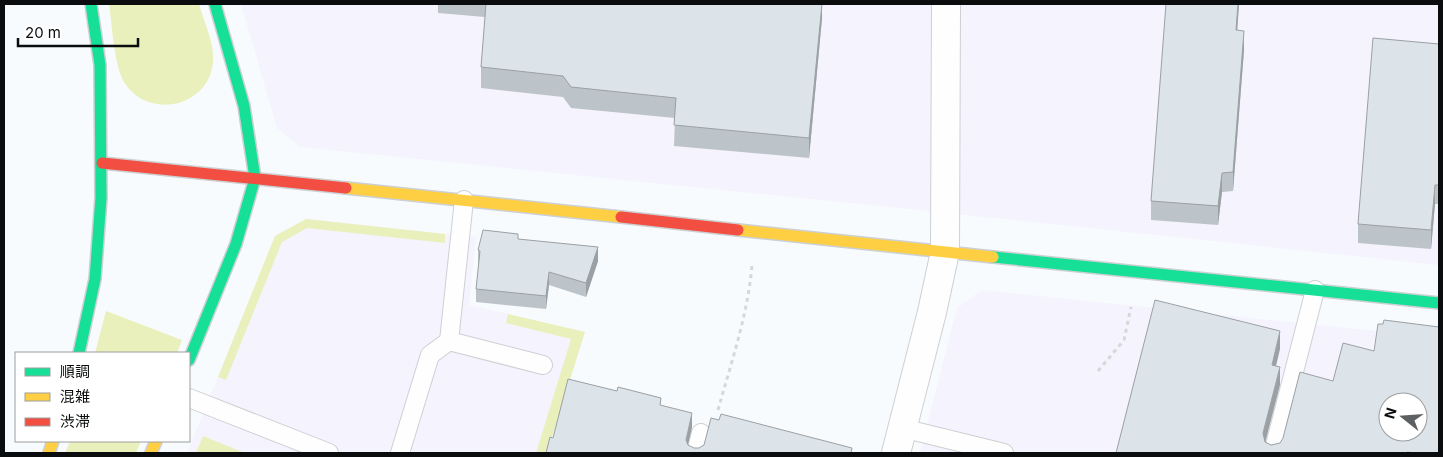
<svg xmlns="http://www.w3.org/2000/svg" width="1443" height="457" viewBox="0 0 1443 457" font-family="Inter,'Noto Sans JP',sans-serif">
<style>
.industrial{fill:#f4f3fe}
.green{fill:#eaf0bc}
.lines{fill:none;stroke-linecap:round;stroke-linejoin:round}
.lane-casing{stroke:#cdd0d2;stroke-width:20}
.street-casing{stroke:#cdd0d2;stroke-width:30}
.fast-casing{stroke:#cdd0d2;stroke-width:14}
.slow-casing{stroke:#cdd0d2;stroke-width:14}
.jam-casing{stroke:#cdd0d2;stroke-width:14}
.path{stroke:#d7d7d8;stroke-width:3;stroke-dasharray:4 4;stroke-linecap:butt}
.lane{stroke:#fefeff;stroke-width:18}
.street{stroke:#fefeff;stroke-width:28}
.fast{stroke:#16e098;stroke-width:11}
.slow{stroke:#ffcf43;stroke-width:11}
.jam{stroke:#f24e42;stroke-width:11}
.wall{fill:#bdc4c9}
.shaded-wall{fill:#9aa0a4}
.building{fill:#dce4ea;stroke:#9aa0a4;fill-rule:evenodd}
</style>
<rect width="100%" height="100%" fill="#f8fbfd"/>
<path class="industrial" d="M241,4H1439V265L900,208L300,147L277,128Z
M306,219L476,237L469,305L585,332L547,453H187L275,236Z
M982,290L1376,331L1352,453H920L957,308Z"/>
<path class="green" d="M109,4H199C204,22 215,44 213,63C208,108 147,120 124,82C114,65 112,24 109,4Z
M306,219L445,234V243L307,228L282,242L226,380L218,377L275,236Z
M106,311L182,340L177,353H95Z
M508,314L585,332L547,453H536L571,339L506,323Z
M203,436L245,453H196Z
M70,441H141L136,453H65Z"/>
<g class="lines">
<g class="lane-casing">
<path id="lane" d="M449,341L464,200
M189,398L329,453
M902,428L1004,453
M400,453L430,355L449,341L543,365
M696,453L701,433
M1273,453L1315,290"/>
</g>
<g class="street-casing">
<path id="street" d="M896,453L932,312L945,252L946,4"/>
</g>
<g class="fast-casing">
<path id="fast" d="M993,257L1439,303
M79,353L95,279L101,198L100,65L91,4
M189,360L236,244L255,178L244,106L215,4"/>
</g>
<g class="slow-casing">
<path id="slow" d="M346,188L621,217
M738,230L993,257
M49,453L53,441
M151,453L156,441"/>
</g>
<g class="jam-casing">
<path id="jam" d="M102,163L346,188
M621,217L738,230"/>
</g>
<path class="path" d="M1098,371L1124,340L1131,307
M718,410C731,363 748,314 752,265"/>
<use href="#lane" class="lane"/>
<use href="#street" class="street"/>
<use href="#fast" class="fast"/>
<use href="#slow" class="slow"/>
<use href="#jam" class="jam"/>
</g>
<path class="wall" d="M438,4H822V18L809,158L674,146L675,118L571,108L563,97L481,88V67L485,17L438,13Z
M1239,4L1237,30L1244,50L1233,191L1222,192L1218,225L1151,220V201Z
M1439,44V204H1435L1431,249L1358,243V224Z
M518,239L598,261L586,297L549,285L546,309L476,302V289L479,264L478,263V250Z"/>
<path class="shaded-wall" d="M822,4V18L809,158V138Z
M1238,4H1239L1236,49V30Z
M1244,31V50L1233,191V172Z
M1222,173V192L1218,225V206Z
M1435,185V204L1431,249V230Z
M598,247V261L586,297V283Z
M549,272V285L546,309V296Z
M1280,331V349L1272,383V365Z
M1280,367V385L1263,451V433Z
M692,413V428L686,453V440Z"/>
<path class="building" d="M486,4H822L809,138L674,125L676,98L571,87L563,76L481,67Z
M1166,4H1238L1236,30L1244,31L1233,172L1222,173L1218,206L1151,201Z
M1373,38L1439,44V185H1435L1431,230L1358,224Z
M483,230L518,234V239L598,247L586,283L549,272L546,296L476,289L480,251L478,250Z
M1155,300L1280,331L1272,365L1280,367L1263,433L1265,442L1271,445L1280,443L1283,438L1300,372L1333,381L1343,343L1374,351L1378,324H1383L1384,320L1439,327V453H1415L1407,452V453H1116ZM1388,402H1418V432H1388Z
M568,379L617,391L618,387L661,398L660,405L692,413L686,440L688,445L694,448H699L704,445L711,418L719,420L721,414L852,448L851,453H546L550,437L553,438Z"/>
<rect width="1443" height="457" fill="none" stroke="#0a0c0e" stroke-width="10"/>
<rect x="15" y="352" width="175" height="90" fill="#ffffff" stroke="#9d9e9f"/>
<rect x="25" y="368" width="25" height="8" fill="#16e098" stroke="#9d9e9f"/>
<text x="60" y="377" font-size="15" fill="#0a0c0e">順調</text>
<rect x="25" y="393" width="25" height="8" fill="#ffcf43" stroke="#9d9e9f"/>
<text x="60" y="402" font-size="15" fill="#0a0c0e">混雑</text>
<rect x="25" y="418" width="25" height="8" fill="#f24e42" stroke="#9d9e9f"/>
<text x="60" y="427" font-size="15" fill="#0a0c0e">渋滞</text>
<g transform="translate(1403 417) rotate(287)"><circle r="24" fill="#ffffff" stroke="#9d9e9f"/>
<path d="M0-4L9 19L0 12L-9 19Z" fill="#5d6062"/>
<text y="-8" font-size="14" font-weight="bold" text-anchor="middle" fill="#0a0c0e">N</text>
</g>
<path d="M18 38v8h120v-8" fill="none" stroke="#0a0c0e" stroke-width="2.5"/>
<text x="25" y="38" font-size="15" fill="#0a0c0e" stroke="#ffffff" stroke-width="4" paint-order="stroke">20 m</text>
</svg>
